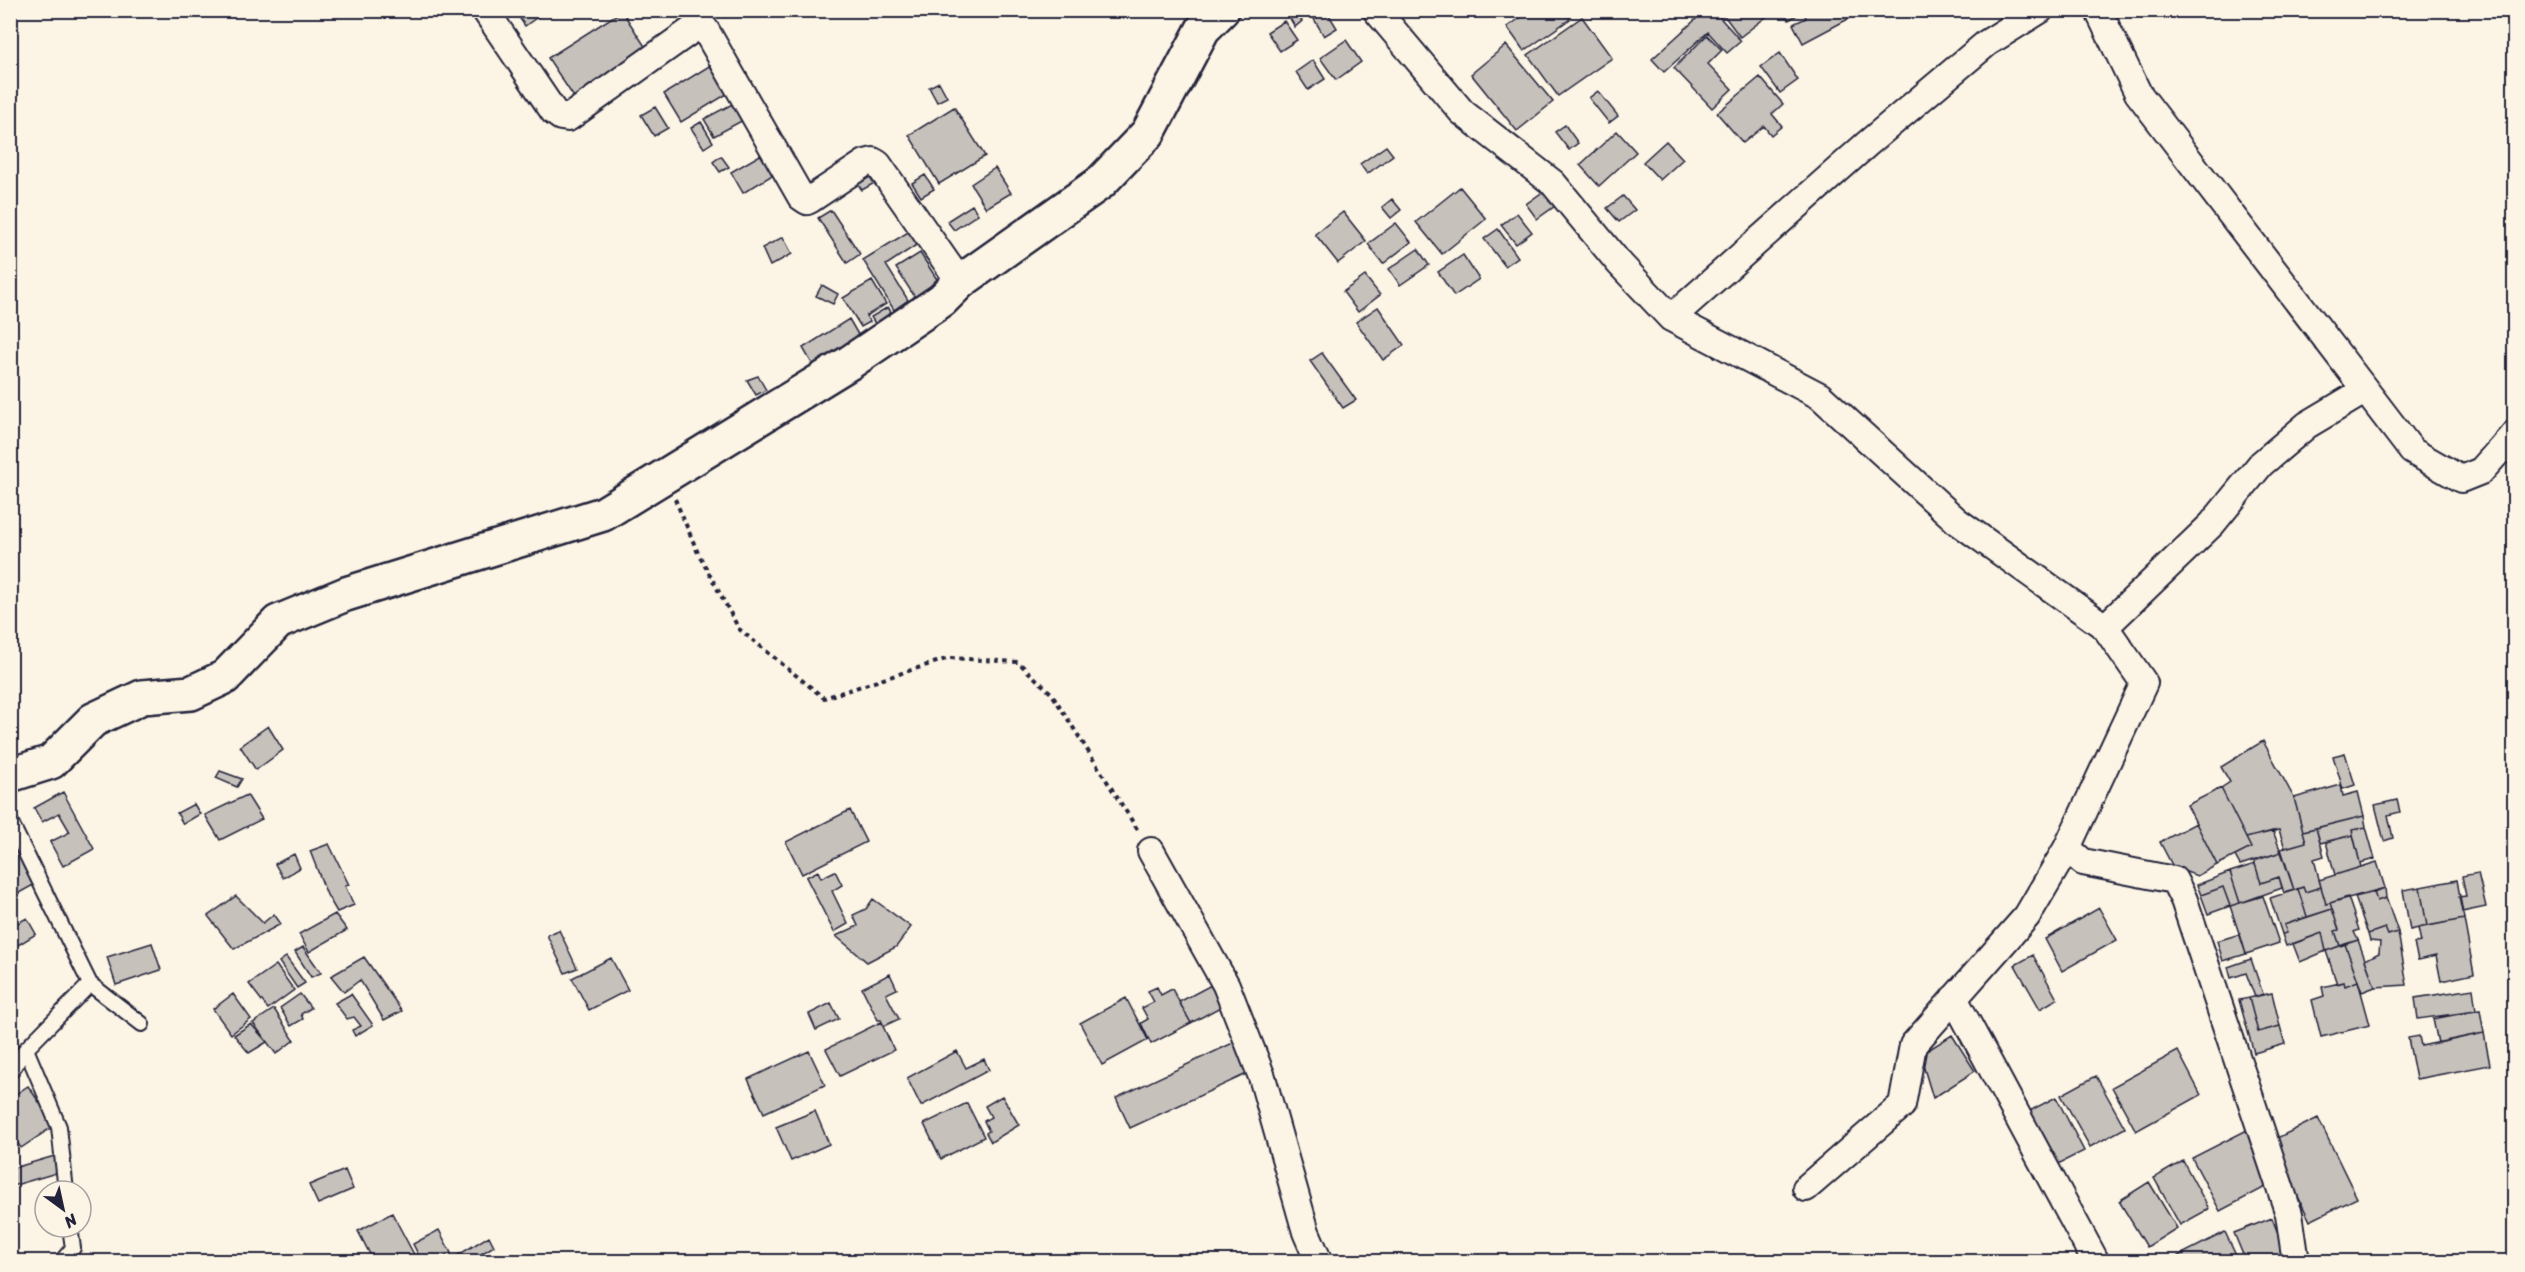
<svg xmlns="http://www.w3.org/2000/svg" width="2525" height="1272" viewBox="0 0 2525 1272" font-family="Sriracha,sans-serif">
<style>
.building{fill:#c6c1bb;stroke:#22223b;stroke-width:1.5}
.lines{fill:none;stroke-linecap:round;stroke-linejoin:round}
.service-casing{stroke:#22223b;stroke-width:18}
.minor-casing{stroke:#22223b;stroke-width:30}
.tertiary-casing{stroke:#22223b;stroke-width:38}
.path{stroke:#22223b;stroke-width:4;stroke-dasharray:4.5 4.5;stroke-linecap:butt}
.service{stroke:#fcf5e5;stroke-width:14}
.minor{stroke:#fcf5e5;stroke-width:26}
.tertiary{stroke:#fcf5e5;stroke-width:33}
</style>
<rect width="100%" height="100%" fill="#fcf5e5"/>
<filter id="ink" filterUnits="userSpaceOnUse"><feTurbulence type="fractalNoise" baseFrequency=".0167" numOctaves="2"/><feDisplacementMap in="SourceGraphic" scale="12" xChannelSelector="R" yChannelSelector="G"/><feConvolveMatrix kernelMatrix="1 2 1 2 8 2 1 2 1" color-interpolation-filters="sRGB"/></filter>
<g filter="url(#ink)">
<path class="building" d="M520,10H547L525,26L516,13Z
M1317,10H1326L1337,28L1324,36L1311,14Z
M1532,10H1564L1570,19L1524,51L1507,27Z
M1706,10H1713L1741,41L1727,53L1708,32L1664,72L1652,59Z
M1720,10H1761L1766,17L1740,37Z
M1783,10H1803V11L1789,20Z
M1865,10L1803,43L1793,24L1806,18L1803,10Z
M622,11L648,51L575,99L548,58Z
M1296,12L1302,21L1295,27L1289,17Z
M1582,17L1612,58L1558,96L1528,55Z
M1284,21L1297,40L1280,51L1267,32Z
M1707,35L1722,50L1708,64L1732,89L1712,108L1674,68Z
M1346,40L1361,62L1336,80L1320,58Z
M1506,45L1553,102L1517,131L1471,74Z
M1780,53L1798,80L1780,93L1761,67Z
M1313,60L1325,79L1308,90L1296,72Z
M714,63L732,91L681,122L664,94Z
M1760,77L1783,104L1772,114L1782,126L1771,135L1764,126L1743,143L1717,113Z
M939,82L947,97L937,102L929,87Z
M1598,91L1618,116L1609,123L1589,98Z
M738,101L747,118L714,136L704,119Z
M655,107L668,128L654,136L641,115Z
M954,107L985,156L939,184L909,135Z
M701,122L713,142L704,148L691,128Z
M1565,125L1578,143L1569,150L1555,132Z
M1617,131L1636,152L1599,186L1580,165Z
M1666,141L1683,159L1660,180L1643,162Z
M1386,146L1393,155L1367,174L1360,164Z
M767,151L779,171L743,193L731,172Z
M721,156L729,167L720,172L713,162Z
M995,168L1011,193L986,208L971,184Z
M870,169L878,181L862,190L854,179Z
M925,175L934,189L921,197L912,183Z
M1551,186L1562,201L1537,219L1526,204Z
M1460,187L1486,219L1442,254L1416,222Z
M1623,196L1635,210L1619,222L1607,208Z
M1392,199L1401,210L1391,218L1382,207Z
M972,205L978,214L954,230L947,221Z
M831,210L860,254L847,263L818,218Z
M1343,212L1366,241L1338,263L1315,234Z
M1517,213L1532,232L1516,244L1501,225Z
M1396,223L1411,242L1383,264L1368,244Z
M913,229L921,242L886,265L908,300L894,310L863,260Z
M1498,229L1518,257L1505,266L1484,239Z
M783,237L792,254L770,266L762,248Z
M1418,249L1429,265L1400,285L1389,269Z
M920,253L942,287L918,302L896,268Z
M1463,255L1479,279L1454,296L1438,272Z
M1365,276L1380,295L1358,312L1343,292Z
M872,281L886,304L866,316L870,322L861,327L843,298Z
M822,285L838,294L833,304L816,296Z
M888,307L895,319L879,330L871,317Z
M1378,307L1404,345L1383,360L1356,322Z
M849,319L860,338L814,367L803,348Z
M1322,353L1356,400L1343,408L1310,361Z
M758,376L766,390L756,395L747,380Z
M268,726L283,750L256,770L240,746Z
M2263,741L2294,798L2306,842L2285,848L2279,830L2246,838L2221,788L2230,782L2221,767Z
M2345,753L2355,785L2343,789L2333,756Z
M220,771L242,779L237,787L216,778Z
M2341,785L2343,796L2358,792L2364,816L2303,831L2294,798Z
M2221,788L2251,848L2217,865L2187,805Z
M63,792L94,849L63,866L50,842L70,832L59,813L42,822L34,808Z
M247,795L262,819L220,840L205,815Z
M2397,800L2400,812L2388,815L2393,838L2384,841L2375,805Z
M194,804L200,814L183,824L177,813Z
M850,810L866,842L802,874L786,842Z
M2364,816L2366,827L2352,830L2353,835L2320,843L2316,828Z
M2196,823L2217,865L2197,876L2173,867L2160,842Z
M2366,827L2375,859L2360,863L2352,830Z
M2316,828L2324,856L2314,859L2321,887L2305,892L2303,887L2294,890L2281,849L2306,842L2303,831Z
M2273,831L2281,852L2240,865L2235,856L2251,848L2246,838Z
M2353,835L2361,867L2335,875L2326,842Z
M329,844L349,885L345,886L354,905L337,912L327,895L310,851Z
M16,846L37,883L10,898V850Z
M2281,852L2294,890L2284,893L2279,877L2261,883L2254,861Z
M294,854L300,868L283,878L275,864Z
M2377,862L2385,888L2326,904L2319,880Z
M2255,864L2261,883L2279,877L2282,888L2240,903L2230,872Z
M818,871L821,878L835,871L842,885L832,891L848,924L834,932L806,877Z
M2230,872L2240,903L2230,906L2223,887L2201,895L2197,885Z
M2478,873L2486,907L2462,912L2459,897L2466,896L2462,876Z
M2457,880L2464,919L2427,926L2420,887Z
M2223,887L2230,906L2208,914L2201,895Z
M2303,887L2305,892L2321,887L2326,904L2330,903L2332,909L2307,917L2298,889Z
M2420,887L2427,926L2410,930L2403,890Z
M2385,888L2386,898L2377,901L2374,892Z
M2298,889L2307,917L2284,925L2287,933L2282,934L2270,898Z
M2374,892L2377,901L2386,898L2398,932L2388,935L2385,928L2368,934L2355,897Z
M236,896L263,923L274,914L281,924L234,949L208,916Z
M2263,896L2279,943L2246,954L2230,906Z
M2348,897L2359,930L2354,932L2358,940L2340,946L2335,931L2339,930L2330,903Z
M873,899L911,927L896,947L867,962L836,936L858,926L853,915L866,909Z
M2099,908L2117,940L2062,971L2045,939Z
M2332,909L2339,930L2335,931L2340,946L2326,951L2322,933L2286,946L2282,934L2287,933L2284,925Z
M335,914L347,930L309,952L299,934Z
M27,918L36,934L10,950V927Z
M2464,919L2474,974L2441,981L2436,956L2418,960L2414,943L2421,942L2418,928Z
M2385,928L2388,935L2398,932L2407,985L2375,987L2365,960L2379,953L2380,942L2370,941L2368,934Z
M559,930L577,968L565,973L547,935Z
M2322,933L2326,951L2300,962L2293,944Z
M2240,934L2246,954L2223,961L2217,941Z
M2358,940L2375,987L2362,992L2345,944Z
M152,943L161,970L116,985L107,957Z
M2345,944L2358,981L2345,986L2344,982L2337,984L2326,951Z
M303,947L321,973L311,977L295,952Z
M2033,955L2057,999L2040,1009L2015,965Z
M286,957L305,983L297,988L279,962Z
M364,957L402,1011L384,1020L360,980L344,992L331,976Z
M611,958L628,990L589,1010L572,978Z
M2251,959L2263,994L2255,997L2246,973L2231,978L2228,967Z
M276,965L294,990L268,1009L249,984Z
M890,974L897,989L886,994L899,1019L884,1026L881,1020H878L862,988Z
M2358,981L2370,1025L2321,1037L2312,1000L2324,996L2322,987L2344,982L2345,986Z
M1213,984L1224,1005L1191,1023L1179,1002Z
M1157,987L1161,995L1172,989L1191,1023L1151,1044L1141,1023L1148,1019L1142,1008L1154,1002L1148,991Z
M2473,989L2476,1011L2418,1019L2415,998Z
M2272,993L2280,1026L2258,1032L2249,998Z
M233,994L251,1019L231,1034L213,1009Z
M300,994L311,1008L301,1014L303,1019L291,1026L280,1008Z
M351,994L373,1025L355,1036L352,1030L361,1026L354,1017L347,1019L335,1003Z
M1126,998L1148,1040L1102,1065L1080,1023Z
M2249,998L2258,1032L2280,1026L2285,1044L2254,1053L2239,1000Z
M831,1003L839,1019L816,1030L809,1014Z
M274,1009L294,1040L276,1054L253,1023Z
M2480,1010L2484,1033L2438,1043L2433,1019Z
M881,1022L894,1050L840,1076L826,1049Z
M251,1024L267,1042L249,1053L234,1035Z
M2484,1033L2490,1065L2416,1079L2408,1038L2419,1036L2421,1046Z
M1952,1035L1975,1071L1933,1098L1920,1055Z
M1237,1041L1251,1072L1130,1128L1116,1098Z
M809,1051L825,1085L764,1113L748,1079Z
M957,1051L966,1068L984,1059L989,1070L921,1106L907,1078Z
M2178,1051L2201,1095L2136,1131L2112,1087Z
M2096,1076L2125,1128L2090,1147L2061,1095Z
M28,1086L55,1125L21,1148L10,1132V1098Z
M1002,1096L1019,1125L991,1142L986,1133L989,1131L984,1121L991,1117L985,1106Z
M2056,1097L2084,1151L2050,1168L2022,1115Z
M967,1103L984,1137L941,1159L924,1124Z
M815,1111L829,1144L791,1161L776,1127Z
M2318,1118L2357,1198L2310,1221L2271,1141Z
M2249,1129L2277,1181L2220,1211L2192,1158Z
M58,1155L63,1171L12,1186L10,1169Z
M2183,1161L2209,1209L2180,1225L2154,1178Z
M345,1170L353,1189L318,1204L309,1185Z
M2149,1182L2177,1228L2147,1247L2119,1201Z
M392,1213L418,1262H374L358,1231Z
M2272,1218L2289,1262H2246L2234,1233Z
M439,1230L451,1253L434,1262H422L413,1244Z
M2225,1232L2239,1262H2181L2178,1256Z
M489,1236L494,1246L478,1256L482,1262H447Z"/>
<g class="lines">
<g class="service-casing">
<path id="service" d="M10,821L90,984L142,1024
M26,1049L59,1127L66,1191
M10,1072L26,1049L90,984
M61,1262L73,1248L70,1227"/>
</g>
<g class="minor-casing">
<path id="minor" d="M485,10L554,112L561,117L568,118L696,27L705,29L801,197L807,201L811,199L865,163L873,161L878,164L960,282
M1376,10L1462,112L1553,183L1619,263L1671,318L1820,396L1957,521L2105,627L2144,683L2067,848L2027,916L1913,1045L1902,1105L1806,1188
M2098,10L2138,93L2412,451L2461,479L2481,471L2514,434
M1671,318L1867,144L1987,43L2040,10
M2105,627L2212,524L2261,464L2307,425L2364,391
M2067,848L2083,862L2174,880L2184,900L2289,1214L2296,1262
M1151,851L1226,985L1262,1077L1306,1232L1319,1262
M1954,998L2096,1262"/>
</g>
<g class="tertiary-casing">
<path id="tertiary" d="M10,775L51,762L93,720L142,697L191,693L225,677L278,622L346,594L603,514L849,363L942,300L960,282L1100,183L1148,133L1203,29L1222,10"/>
</g>
<path class="path" d="M675,499L698,553L739,629L824,698L949,658L1018,662L1052,694L1139,832"/>
<use href="#service" class="service"/>
<use href="#minor" class="minor"/>
<use href="#tertiary" class="tertiary"/>
</g>
</g>
<rect width="2525" height="1272" fill="none" stroke="#fcf5e5" stroke-width="36"/>
<rect x="18" y="18" width="2489" height="1236" fill="none" stroke="#22223b" stroke-width="2" filter="url(#ink)"/>
<g transform="translate(63 1209) rotate(147)"><circle r="28" fill="#fcf5e5" stroke="#a5a1a1" stroke-width="1.5"/>
<path d="M0-4.5L10 22L0 15L-10 22Z" fill="#22223b"/>
<text y="-9" font-size="16" font-weight="bold" text-anchor="middle" fill="#22223b">N</text>
</g>
</svg>
